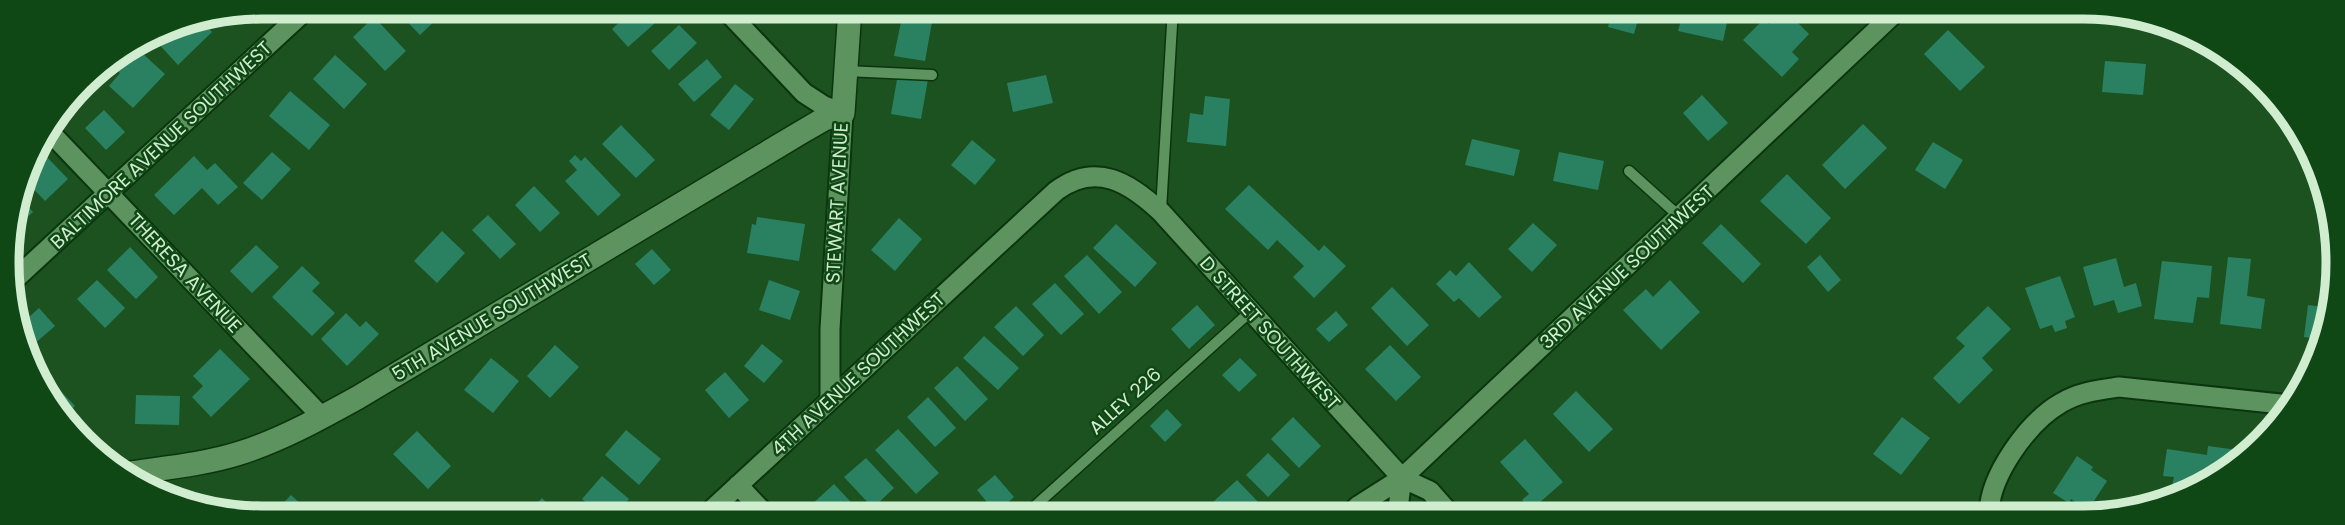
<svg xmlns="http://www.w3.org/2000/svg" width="2345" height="525" viewBox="0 0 2345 525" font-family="Poppins,sans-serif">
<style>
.building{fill:#2a8161}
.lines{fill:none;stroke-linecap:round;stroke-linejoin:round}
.service-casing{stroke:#0b350f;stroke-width:13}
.minor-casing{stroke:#0b350f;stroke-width:23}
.tertiary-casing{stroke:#0b350f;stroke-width:26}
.service{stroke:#5d935e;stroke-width:10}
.minor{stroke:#5d935e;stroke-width:19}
.tertiary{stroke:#5d935e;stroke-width:23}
.labels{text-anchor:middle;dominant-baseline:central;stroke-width:5;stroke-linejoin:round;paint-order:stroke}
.street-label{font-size:19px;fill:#d0edd0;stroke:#0f4715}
.rim{fill:none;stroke:#d0edd0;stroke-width:9}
</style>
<rect width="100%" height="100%" fill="#1c5220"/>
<path class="building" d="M393,7H440L444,12L420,35Z
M462,7H491L476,22Z
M636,7H656L663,16L628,47L612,29Z
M762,8H793L791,18L761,11Z
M1258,8H1283L1281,17L1257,12Z
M1613,9H1641L1634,34L1608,27Z
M1684,9H1730L1723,41L1678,31Z
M1784,9L1809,34L1792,52L1799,59L1782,77L1743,40L1764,19L1769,24Z
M234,13L224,22L219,16Z
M374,17L406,51L385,71L353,37Z
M902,17L932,22L925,61L894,56Z
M200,19L212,32L178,65L156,41L173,25Z
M679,25L697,43L669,70L651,51Z
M1948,30L1985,67L1960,91L1924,54Z
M142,53L165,74L133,108L109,86L120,73L113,67L125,55L133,62Z
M335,55L367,84L344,109L313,79Z
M707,59L722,77L694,102L678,84Z
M2105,61L2146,64L2143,95L2102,92Z
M898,74L928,79L921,119L891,114Z
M1046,75L1053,103L1013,112L1007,83Z
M735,84L754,99L729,130L710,115Z
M290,91L330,125L309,150L269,116Z
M1702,95L1728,123L1708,141L1683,113Z
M1205,96L1230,99L1226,146L1187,142L1190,113L1203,115Z
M104,110L125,132L106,150L85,128Z
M1863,124L1887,148L1845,189L1822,165Z
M621,125L655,160L636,178L602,144Z
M1472,139L1520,150L1514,176L1465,165Z
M972,140L996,160L975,185L951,165Z
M1933,142L1963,160L1945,189L1915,170Z
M272,152L291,169L262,200L243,183Z
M1559,152L1604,161L1598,190L1553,181Z
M32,155L38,161L45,155L68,179L45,201L25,180Z
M575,155L581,161L585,157L621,195L598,216L565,181L577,170L569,161Z
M194,156L207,170L215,163L238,187L218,205L202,188L174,215L154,195Z
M1787,174L1831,218L1806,244L1760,201Z
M1249,185L1319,251L1324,245L1346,266L1314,298L1293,277L1304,266L1277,240L1268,250L1225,209Z
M534,186L560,213L540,232L515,205Z
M20,198L33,212L11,232Z
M488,215L516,244L500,259L472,230Z
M757,217L805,224L799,261L747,253L752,224L756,225Z
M899,218L922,239L895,271L871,250Z
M1533,223L1557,245L1532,272L1508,249Z
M1116,224L1157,263L1135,287L1093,248Z
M1721,224L1761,264L1743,283L1702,243Z
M442,231L465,253L437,283L414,261Z
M256,245L279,267L252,293L230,271Z
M130,247L158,277L136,299L107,270Z
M652,249L671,270L654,285L635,264Z
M1087,255L1122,292L1099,314L1064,276Z
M1820,255L1841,280L1828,292L1807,267Z
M2228,257L2251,259L2247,296L2265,299L2261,329L2220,324Z
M2116,258L2124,287L2136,283L2142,306L2118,313L2114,300L2094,306L2083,267Z
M2162,261L2212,266L2209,298L2197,297L2193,323L2154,319Z
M1469,262L1502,297L1479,318L1459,298L1454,302L1436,284L1450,270L1456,276Z
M302,266L320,283L312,291L335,313L312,336L272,297Z
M2060,276L2075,317L2065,321L2067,328L2055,332L2052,325L2040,329L2025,288Z
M97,280L125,308L105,328L77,299Z
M769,280L800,291L790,320L759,310Z
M1670,280L1700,312L1661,350L1623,310L1646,289L1653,297Z
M1055,283L1084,314L1061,335L1032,304Z
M1392,287L1429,325L1407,346L1371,308Z
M1197,305L1215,325L1189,349L1171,329Z
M2308,305L2332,308L2323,339L2304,337Z
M1016,306L1044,335L1023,356L994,327Z
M1988,306L2011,329L1982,358L1993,370L1959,404L1933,378L1965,346L1956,338Z
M39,308L55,326L33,345L18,327Z
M1336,311L1348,325L1329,342L1316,329Z
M346,313L360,327L366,321L379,334L347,366L321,339Z
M984,336L1019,368L998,390L963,358Z
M762,344L783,361L764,383L744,366Z
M555,345L579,367L550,398L527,376Z
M1390,345L1421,377L1396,401L1365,369Z
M220,349L250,379L211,417L192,397L203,386L193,376Z
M491,358L519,381L493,413L464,390Z
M1240,358L1257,375L1239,392L1222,375Z
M957,366L988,399L965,421L934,388Z
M725,372L749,400L729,418L705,390Z
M55,385L75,406L61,419L46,393Z
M1576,391L1613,429L1589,452L1553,414Z
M136,395L180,396L179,425L135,424Z
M928,397L956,428L935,447L907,417Z
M1167,409L1182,425L1165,442L1150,426Z
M1293,417L1321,446L1299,468L1271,439Z
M1902,417L1930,438L1901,475L1873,454Z
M898,429L939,473L916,494L875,450Z
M626,430L661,459L639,485L605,455Z
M417,431L451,466L428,489L393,454Z
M1525,439L1563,482L1531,510L1522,500L1529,494L1500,462Z
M2208,446L2245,451L2244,457L2199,489L2172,486L2174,477L2163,476L2167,449L2207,455Z
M1268,453L1290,475L1268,497L1246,475Z
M2077,456L2093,467L2091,470L2107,481L2088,510L2071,499L2069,503L2053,493Z
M866,458L894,488L873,508L844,477Z
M995,475L1014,497L996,513L977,490Z
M602,476L629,499L614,516H601L582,499Z
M1237,480L1260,504L1247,516H1226L1213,502Z
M834,484L861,513L858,516H819L810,506Z
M291,495L314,516H271Z
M542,498L559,516H524Z"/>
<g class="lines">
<g class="service-casing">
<path id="service" d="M846,71L932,75
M1629,171L1680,217
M1161,210L1173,8
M1024,516L1250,312"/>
</g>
<g class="minor-casing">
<path id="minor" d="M724,8L804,93L824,106L843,113L830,329V399
M48,130L322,417
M12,282L309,7
M738,485L767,516
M705,516L1056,191C1096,161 1130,183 1161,212L1402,478L1430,491L1452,516
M1348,516L1358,506L1402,478L1899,9
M1397,516L1402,478
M1989,516C1988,477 2028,422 2061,403C2079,392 2099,390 2119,387L2291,405"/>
</g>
<g class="tertiary-casing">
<path id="tertiary" d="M123,474C162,468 202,465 240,453C281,440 319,419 357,398L800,133L824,119L843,113L850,8"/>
</g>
<use href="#service" class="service"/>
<use href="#minor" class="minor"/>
<use href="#tertiary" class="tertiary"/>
</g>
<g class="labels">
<g class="street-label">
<text transform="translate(161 145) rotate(-43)">BALTIMORE AVENUE SOUTHWEST</text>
<text transform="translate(837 203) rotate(-87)">STEWART AVENUE</text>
<text transform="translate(1627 267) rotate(-43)">3RD AVENUE SOUTHWEST</text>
<text transform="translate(185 273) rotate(47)">THERESA AVENUE</text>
<text transform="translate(492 317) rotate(-31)">5TH AVENUE SOUTHWEST</text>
<text transform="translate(1270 333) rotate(48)">D STREET SOUTHWEST</text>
<text transform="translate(858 374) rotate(-43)">4TH AVENUE SOUTHWEST</text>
<text transform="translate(1125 401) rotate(-42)">ALLEY 226</text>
</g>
</g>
<path d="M0 0H2345V525H0ZM262 19H2083A243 243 0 0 1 2326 262V263A243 243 0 0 1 2083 506H262A243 243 0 0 1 19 263V262A243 243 0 0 1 262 19Z" fill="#0f4715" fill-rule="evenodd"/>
<path class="rim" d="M262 19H2083A243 243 0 0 1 2326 262V263A243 243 0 0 1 2083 506H262A243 243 0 0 1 19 263V262A243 243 0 0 1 262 19Z"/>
</svg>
